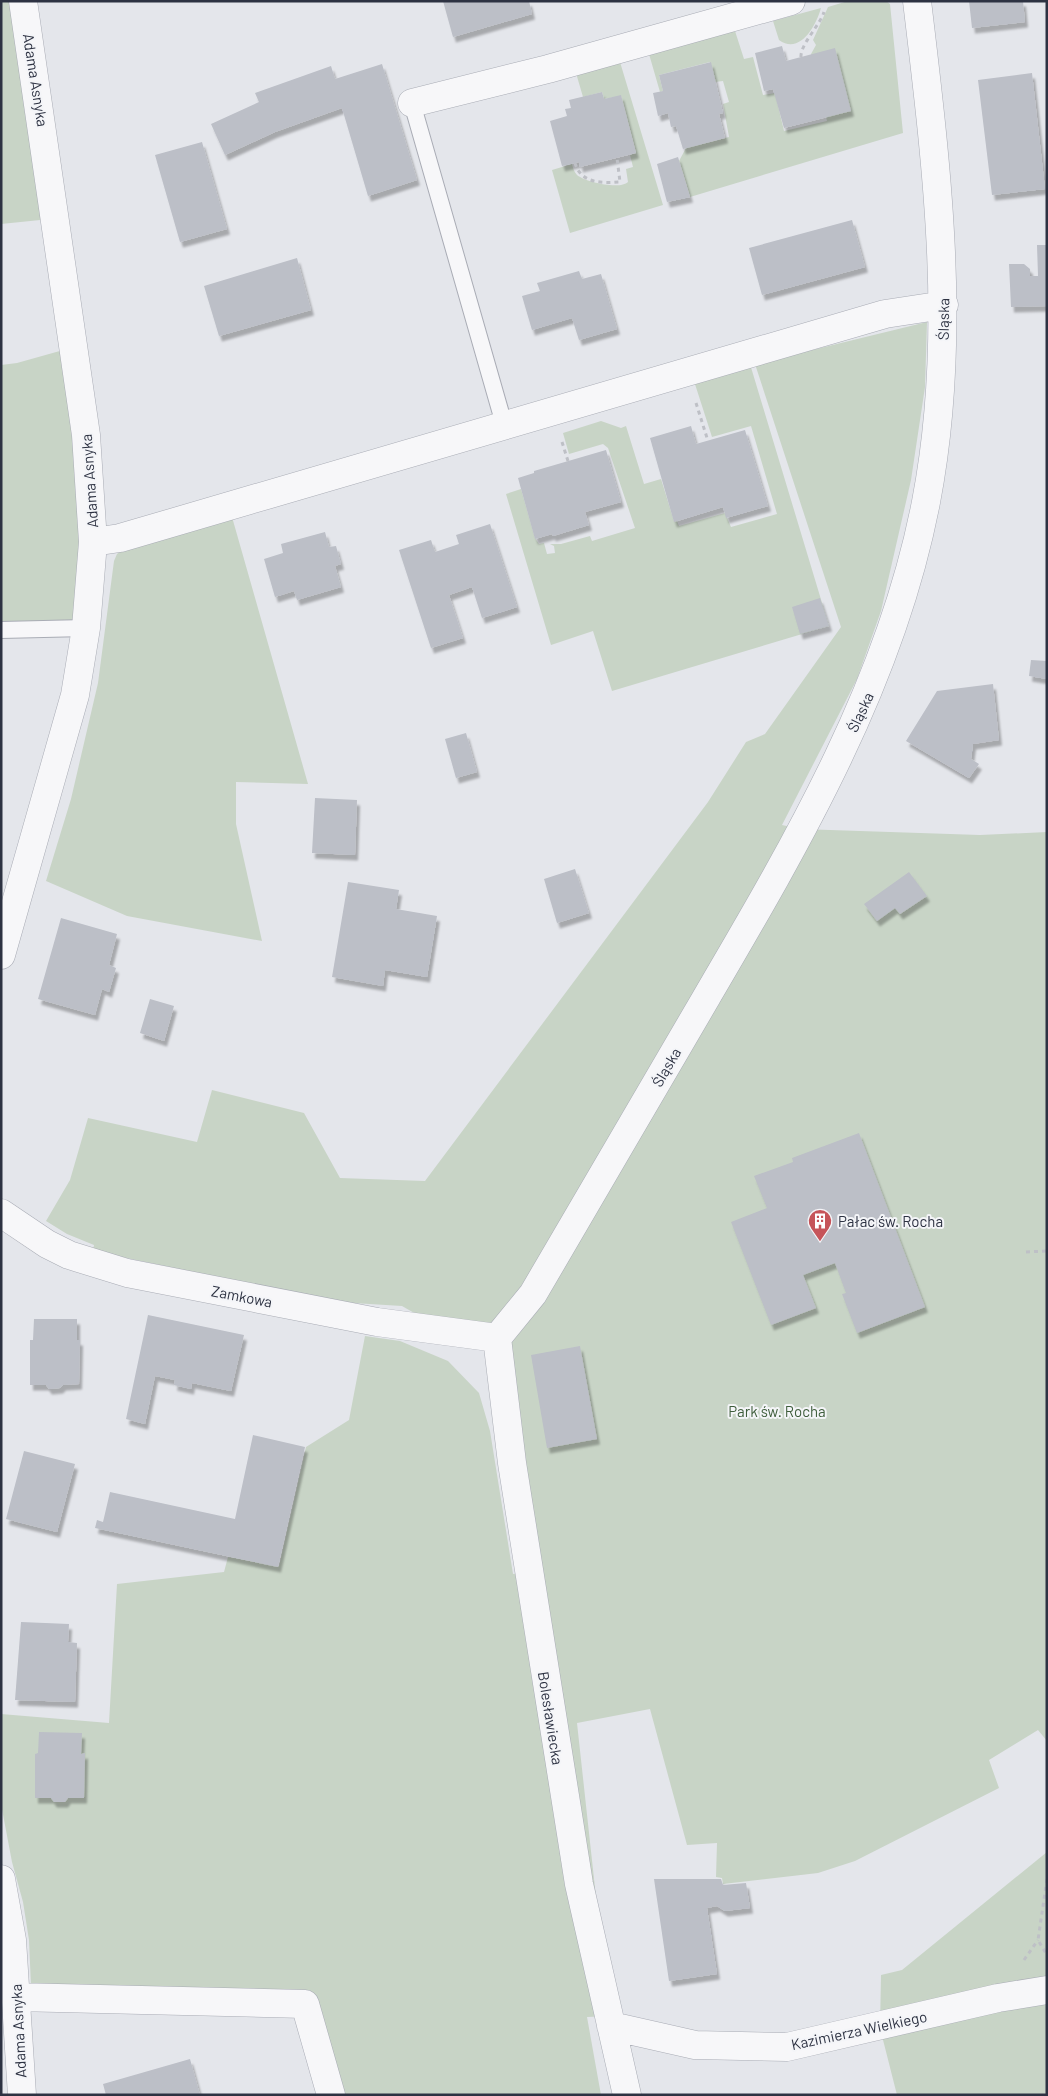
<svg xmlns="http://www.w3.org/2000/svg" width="1048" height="2096" viewBox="0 0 1048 2096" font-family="Barlow,sans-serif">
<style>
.green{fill:#c8d4c6}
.building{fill:#bcbfc7;filter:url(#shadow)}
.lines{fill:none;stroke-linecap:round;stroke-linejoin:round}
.lane-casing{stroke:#a9acb5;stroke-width:18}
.street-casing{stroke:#a9acb5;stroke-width:29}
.path{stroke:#bec0c6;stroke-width:3;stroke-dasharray:4 4;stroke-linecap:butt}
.lane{stroke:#f7f7f9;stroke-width:16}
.street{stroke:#f7f7f9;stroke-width:28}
.labels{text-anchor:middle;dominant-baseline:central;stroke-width:4;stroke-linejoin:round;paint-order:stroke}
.street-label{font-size:15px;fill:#2d3242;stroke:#f4f5f8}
.poi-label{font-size:15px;fill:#2d3242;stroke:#f4f5f8;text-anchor:start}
.park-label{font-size:15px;fill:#3e5d3b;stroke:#f4f5f8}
</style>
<defs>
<filter id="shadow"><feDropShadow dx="3" dy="5.5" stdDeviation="1" flood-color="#0004"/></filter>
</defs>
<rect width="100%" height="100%" fill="#e4e6eb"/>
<path class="green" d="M1,1H21L50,219L1,224Z
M848,1H886L890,4L903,133L690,197L679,161L686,148L729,137L723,104L729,102L723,81L715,82L710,62L659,75L663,91L660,92L649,54L735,31L744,59L753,57L763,95L775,93L784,131L827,121L811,54L816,45L813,40L828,7Z
M821,8C816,26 800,55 779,40L773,21Z
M620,62L663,205L570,233L552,170L572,164C573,168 574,172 577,175C585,182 620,190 628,182L626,169L633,167L630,155L636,153L621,96L604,99L602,92L583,97L576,73Z
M927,322L925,387L911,480L881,611L857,679L782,825L800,829L980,835L1047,832V1741L1038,1730L989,1760L999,1788L855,1861L818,1873L723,1884L722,1878L716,1877L717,1843L687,1845L650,1709L577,1723L609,2016L587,2017L601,2095H344L321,2016L309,1990L31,1986L29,1940L23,1902L12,1862L1,1804V1714L109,1723L117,1584L224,1572L228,1557L279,1566L306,1447L349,1420L365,1336L400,1341L448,1361L479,1393L490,1431L513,1574L526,1572L494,1333L437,1326L402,1306L337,1302L93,1251L94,1245L67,1234L46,1221L70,1180L88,1118L197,1142L212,1090L304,1113L340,1178L425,1181L708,802L746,742L765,734L841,627L755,364Z
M74,347L88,626L1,629V365L17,363Z
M750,364L829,626L612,691L593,631L551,645L506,494L521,489L535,538L539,544L544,543L547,554L555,553L554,546L550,544H561L590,536L592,541L635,528L608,448L603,444L569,454L563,433L601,421L621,428L626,426L644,484L661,479L674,521H677L679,526L725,513L731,527L777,514L751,426L712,437L694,381Z
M232,517L308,784L236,782V824L262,941L127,916L46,881L71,799L98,683L114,561L117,554L125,547Z
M1047,1852V2095H897L880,2028L881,1975L902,1970Z"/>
<path class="building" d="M443,1H529L532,14L453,37Z
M969,1H1023L1025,22L972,28Z
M782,46L786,61L835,48L851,111L784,128L773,89L764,91L755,53Z
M711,62L723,113L719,114L725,138L683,149L676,126L671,127L668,113L658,116L653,93L663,91L659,75Z
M382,64L417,180L368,196L342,108L275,132L225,155L211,124L259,102L255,93L331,66L335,79Z
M1032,73L1045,189L992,195L978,80Z
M602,92L604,99L621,95L636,153L580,167L579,162L562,166L550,121L567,116L565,109L571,108L569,100Z
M202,142L227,229L180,242L155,155Z
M678,157L690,197L667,202L657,164Z
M852,220L865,267L762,295L749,248Z
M1037,245H1047V306L1011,307L1009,264H1024L1030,269V276H1038Z
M297,258L311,310L219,336L204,286Z
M579,271L582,279L601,274L617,329L579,340L572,318L532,330L522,296L540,291L537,283Z
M691,426L696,444L745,430L768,506L726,518L723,507L674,522L650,438Z
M606,450L621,502L585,512L589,525L553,536L552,534L535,539L518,478L534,473V471Z
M490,524L517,607L482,618L472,587L449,595L463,638L431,648L399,550L431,540L435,552L459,544L456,535Z
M325,532L329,547L336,546L341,564L335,566L341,587L297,600L294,591L275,597L264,559L283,553L281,544Z
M820,598L829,626L800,634L792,607Z
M1031,660L1047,661V679L1029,676Z
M993,684L999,740L973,744L971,759L979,764L969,778L906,741L937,691Z
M466,733L477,772L456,778L445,739Z
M315,798L357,800L355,855L312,853Z
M575,869L589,913L557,923L544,879Z
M909,872L927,896L900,914L895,908L877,921L864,904Z
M348,882L399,890L396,909L437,916L427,977L385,970L383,986L332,977Z
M61,918L117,934L109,965L116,968L109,992L102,989L95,1015L38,999Z
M150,999L174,1006L164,1041L140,1033Z
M859,1133L925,1307L857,1333L842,1294L846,1293L835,1263L803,1275L816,1308L771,1325L731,1222L767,1208L754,1176L793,1162L792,1158Z
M148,1315L244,1335L231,1391L192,1383L191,1389L174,1385L175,1380L155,1376L145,1424L126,1419Z
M34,1319H77V1340H80L79,1384L63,1385L60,1388L49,1389L46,1385H30V1340H33Z
M580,1346L597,1439L547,1448L531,1355Z
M253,1435L305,1447L278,1567L95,1528L97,1520L103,1522L110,1492L235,1519Z
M24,1451L75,1464L57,1532L6,1519Z
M21,1622L69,1624L68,1642L77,1643L75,1702L15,1700Z
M39,1732L82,1733L81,1754L85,1753L84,1798H68L65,1802H54L51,1798H35V1754L38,1753Z
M654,1879H721L723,1885L746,1883L750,1908L725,1911L717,1906L707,1908L717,1974L669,1981Z
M190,2059L200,2095H106L103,2084Z"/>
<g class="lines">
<g class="lane-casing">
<path id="lane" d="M412,103L504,424
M1,630L86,628"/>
</g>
<g class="street-casing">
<path id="street" d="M412,103L548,69L791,1
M93,542L120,538L885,314L944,305
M1,955L75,695L86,628L93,542L86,435L23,1
M1,1213L47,1244L69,1255L127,1273L377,1322L497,1338
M497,1338L533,1294C591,1195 648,1097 706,998C798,841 891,683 926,502C958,336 937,168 917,1
M497,1338L512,1463L579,1884L627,2095
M1,1879L12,1940L22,2095
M16,1997L305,2004L331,2095
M611,2026L695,2045L787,2047L998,1998L1047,1990"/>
</g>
<path class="path" d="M801,57C800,45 820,25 824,12
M575,163C581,184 602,183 620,182L617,158
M696,403L708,441
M562,442L568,461
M1026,1252L1047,1251
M1047,1879L1038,1940L1047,1955
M1024,1960L1038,1940"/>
<use href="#lane" class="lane"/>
<use href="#street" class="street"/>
</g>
<defs>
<g id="building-pin" transform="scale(1.25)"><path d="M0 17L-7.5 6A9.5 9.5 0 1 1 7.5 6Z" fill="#c65459" stroke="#f4f5f8"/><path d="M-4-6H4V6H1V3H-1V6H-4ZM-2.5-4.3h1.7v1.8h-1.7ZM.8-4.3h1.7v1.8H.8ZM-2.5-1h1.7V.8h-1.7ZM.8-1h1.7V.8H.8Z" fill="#fff"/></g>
</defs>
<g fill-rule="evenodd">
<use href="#building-pin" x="820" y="1221"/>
</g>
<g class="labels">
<g class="street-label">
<text transform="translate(36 80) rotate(81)">Adama Asnyka</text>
<text transform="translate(943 319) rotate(-89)">Śląska</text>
<text transform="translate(89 481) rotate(-94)">Adama Asnyka</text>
<text transform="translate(860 712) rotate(-65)">Śląska</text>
<text transform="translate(666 1067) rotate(-60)">Śląska</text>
<text transform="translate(242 1296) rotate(11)">Zamkowa</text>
<text transform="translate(551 1718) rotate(81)">Bolesławiecka</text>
<text transform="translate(859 2030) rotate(-12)">Kazimierza Wielkiego</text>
<text transform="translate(18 2031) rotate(-93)">Adama Asnyka</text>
</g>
<g class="poi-label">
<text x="838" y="1221">Pałac św. Rocha</text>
</g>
<g class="park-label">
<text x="777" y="1411">Park św. Rocha</text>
</g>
</g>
<rect width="1048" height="2096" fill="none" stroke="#2d3242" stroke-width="5"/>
</svg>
